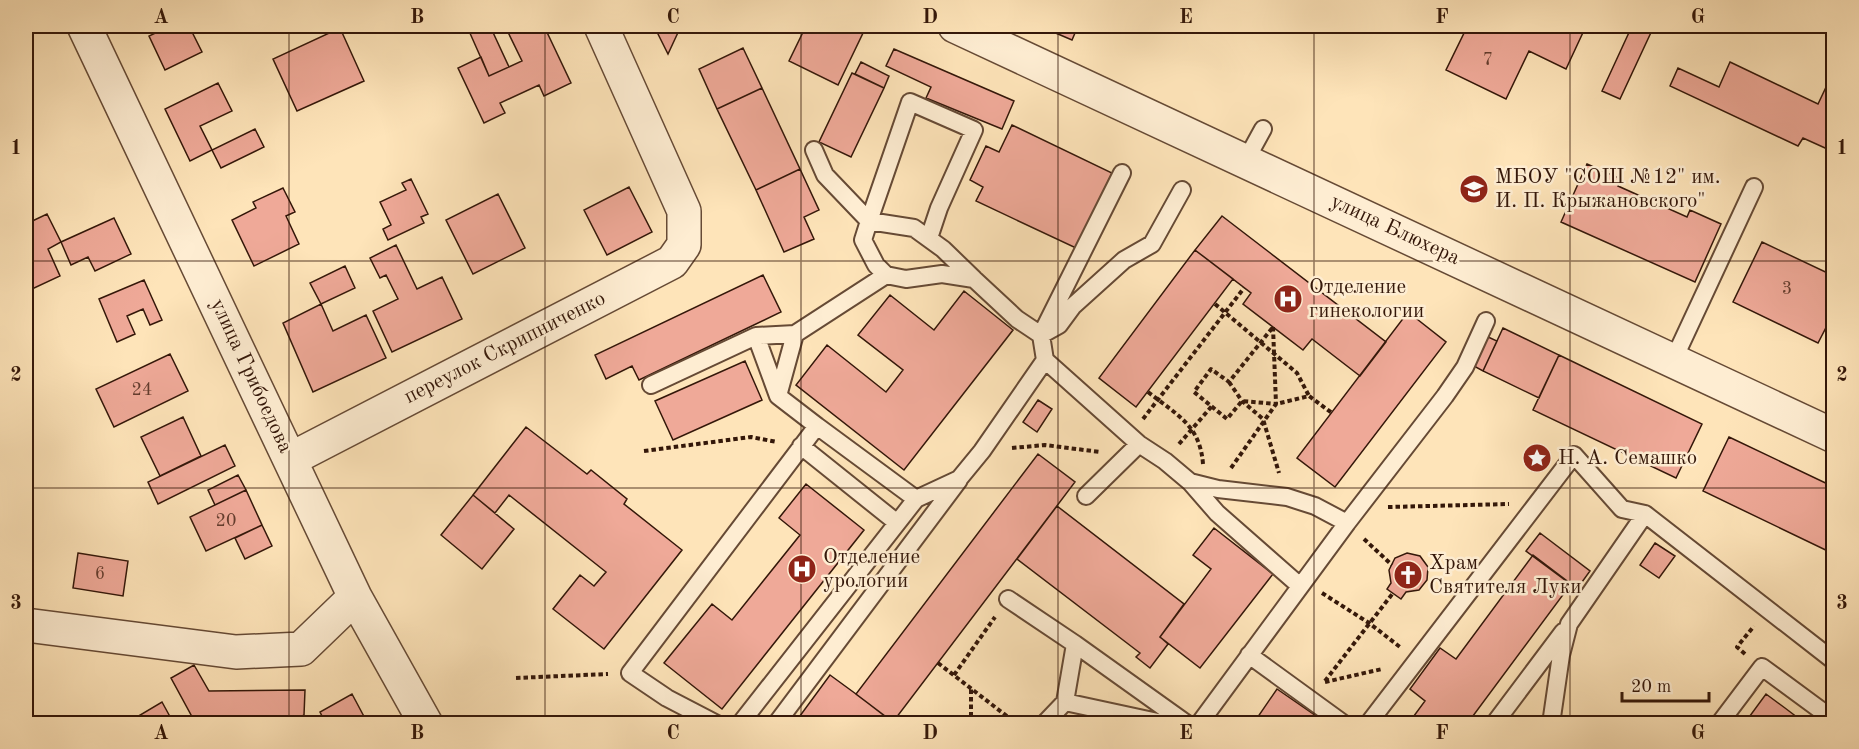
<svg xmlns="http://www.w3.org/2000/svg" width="1859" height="749" viewBox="0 0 1859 749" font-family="'Old Standard TT',serif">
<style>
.building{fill:#efa998;stroke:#341709;stroke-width:1.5}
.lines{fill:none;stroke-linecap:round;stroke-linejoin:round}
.service-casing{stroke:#664a35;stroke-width:20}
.minor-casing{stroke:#664a35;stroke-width:36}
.tertiary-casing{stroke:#664a35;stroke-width:36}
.path{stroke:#341709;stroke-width:4;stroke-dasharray:4.5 3;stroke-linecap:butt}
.service{stroke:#feedd2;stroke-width:16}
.minor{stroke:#feedd2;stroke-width:33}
.tertiary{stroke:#feedd2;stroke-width:33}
.grid{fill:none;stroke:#341709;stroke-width:1.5;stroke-opacity:0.55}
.labels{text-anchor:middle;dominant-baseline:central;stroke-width:5;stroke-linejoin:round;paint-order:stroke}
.number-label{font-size:18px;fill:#633c2d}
.poi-label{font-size:21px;fill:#341709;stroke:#feedd2;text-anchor:start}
.street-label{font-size:21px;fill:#341709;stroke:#feedd2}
.neatline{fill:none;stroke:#341709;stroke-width:2}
.grid-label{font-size:20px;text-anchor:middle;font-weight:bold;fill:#341709}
</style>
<rect width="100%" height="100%" fill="#fee4b9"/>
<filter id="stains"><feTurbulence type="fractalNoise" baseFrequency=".00333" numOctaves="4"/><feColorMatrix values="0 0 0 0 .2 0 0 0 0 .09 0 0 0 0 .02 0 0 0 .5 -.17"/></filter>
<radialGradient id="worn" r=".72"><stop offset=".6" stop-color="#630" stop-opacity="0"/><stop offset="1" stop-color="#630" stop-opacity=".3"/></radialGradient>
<path class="building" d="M170,26H189L202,52L165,70L149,36Z
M481,26H490L509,67L489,76L469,31Z
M505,26H544L571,83L544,96L539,85L500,103L505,113L484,123L458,68L481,57L489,76L522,61Z
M654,26H681L668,54Z
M806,26H848L863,33L838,85L789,61Z
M1053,26H1078L1072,40L1051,31Z
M1454,26H1586L1566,69L1529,51L1506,99L1446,70L1465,31Z
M1632,26H1654L1620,99L1602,91Z
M340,28L364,81L297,111L273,59Z
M743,48L762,88L717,109L699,69Z
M894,49L1014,101L1002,129L926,98L931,87L886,66Z
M861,62L889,76L884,88L855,74Z
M1730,62L1818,104L1828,83L1834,86V114L1829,125L1834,127V152L1803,138L1798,146L1670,86L1678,68L1719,87Z
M852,73L884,88L851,157L819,142Z
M218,83L232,111L200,126L212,150L190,161L165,109Z
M762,88L800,169L756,190L717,109Z
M1012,125L1112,173L1076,248L976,201L983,187L970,180L986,146L999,152Z
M255,129L264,147L221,168L212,150Z
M1587,164L1621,179L1618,186L1687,217L1690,210L1721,224L1695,282L1561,222Z
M800,169L819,210L804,217L814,239L784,252L756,190Z
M411,179L428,214L421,217L424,223L388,240L383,229L391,225L380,202L406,190L402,183Z
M629,187L652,232L607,255L584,210Z
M283,188L295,212L286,216L299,244L254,266L232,220L256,208L253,202Z
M498,194L525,248L473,274L446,220Z
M47,214L61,242L48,249L60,276L32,289L26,277V224Z
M1222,216L1386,342L1360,376L1312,339L1303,350L1243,304L1251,293L1195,250Z
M114,218L131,254L95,271L88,257L71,265L61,242Z
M1762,242L1834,276V312L1818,343L1733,302Z
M396,245L417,289L442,277L462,319L392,352L373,311L398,299L386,275L380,278L370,258Z
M1195,250L1233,279L1136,407L1099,378Z
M345,266L355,288L321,304L310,283Z
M763,275L781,312L639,380L632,366L606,379L595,355Z
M144,280L162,320L150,325L143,309L127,316L135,334L117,342L99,299Z
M964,291L1013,330L904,470L796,385L827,345L886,392L903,370L858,335L890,295L934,330Z
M321,304L333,331L366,315L386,358L313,392L283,323Z
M1408,312L1446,342L1335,487L1297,458Z
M1503,328L1559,355L1539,398L1483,371Z
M1486,336L1497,341L1483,371L1472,365Z
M170,354L188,391L114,427L96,389Z
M1559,355L1702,424L1676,478L1533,410Z
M745,361L762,400L673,440L655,401Z
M1038,400L1052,409L1037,432L1023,422Z
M183,417L201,456L160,476L141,437Z
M526,427L587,474L591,470L627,499L624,504L682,550L604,649L553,609L580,575L594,586L606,572L509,495L495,513L473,495Z
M1729,437L1834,487V554L1703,491Z
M225,445L235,466L158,504L148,482Z
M1038,454L1075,482L893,722L856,694Z
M238,475L246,490L215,505L208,490Z
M806,484L864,530L722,709L664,663L712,604L732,620L800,535L779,518Z
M246,490L262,525L206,551L190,517Z
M473,495L514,529L482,569L441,535Z
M1057,506L1184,604L1160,637L1168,644L1150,668L1136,657L1140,653L1017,559Z
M262,525L272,546L245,559L235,538Z
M1214,528L1273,574L1200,668L1160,637L1211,569L1193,555Z
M1540,533L1590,571L1577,589L1526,551Z
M1655,543L1675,556L1659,578L1640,565Z
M78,553L128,561L123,596L73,588Z
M1407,553L1420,556L1428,567L1427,580L1419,590L1406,592L1401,599L1387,589L1391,583L1389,570L1395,558Z
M1533,555L1571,584L1467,724H1408L1425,701L1410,689L1440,648L1456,659Z
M194,665L209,691L305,690L304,715L290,724H196L171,678Z
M830,675L856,694L895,724H794Z
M1277,689L1319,718L1315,724H1253Z
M352,694L368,724H326L320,712Z
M1766,694L1785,708L1806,724H1744Z
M162,702L174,724H125Z
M26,704L36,724H26Z"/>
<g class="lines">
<g class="service-casing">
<path id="service" d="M814,150L825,175L869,221L863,240L876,265L886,275L906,279L942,274L974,279L1017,319L1041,335L1059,325L1073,306L1124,260L1152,244L1182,190
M1246,160L1263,129
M929,238L939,208L974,130L910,102L869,221L914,228L943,249L974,279
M756,336L795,334
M1045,360L1041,335L1122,173
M1673,361L1754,187
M651,385L756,336L778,396L817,426
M778,396L795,334L886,275
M801,446L896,522
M1190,482L1217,513L1300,586
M1086,496L1139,444
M1008,599L1075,644L1065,702
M1075,644L1187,724
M1249,655L1344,724
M717,724L667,698L630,673L817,426L916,499
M740,724L916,499L959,479L982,451L1045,360L1139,444L1165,461L1190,482L1218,489L1287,497L1315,506L1347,523
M776,724L959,480
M1044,724L1065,702L1167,724
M1199,724L1347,523L1445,396L1465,367L1486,321
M1368,724L1574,455L1622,509L1645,514L1834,661
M1494,724L1563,632
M1551,724L1561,655L1569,624L1645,514
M1719,724L1762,667L1834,720"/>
</g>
<g class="minor-casing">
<path id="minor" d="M84,26L355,597L426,724
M291,459L672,262L684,245V211L601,26
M26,625L236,652L301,649L355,597"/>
</g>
<g class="tertiary-casing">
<path id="tertiary" d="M955,26L1834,436"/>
</g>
<path class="path" d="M1215,304L1297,373L1309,396
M1273,327L1276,404L1242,401L1227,419L1194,392L1211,369L1229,382Z
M1229,382L1242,401L1263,419L1279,473
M1148,392C1177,415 1200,425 1203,464
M1143,419L1244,288
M1179,444L1212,406
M1012,448L1045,445L1100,452
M644,451L751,437L777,442
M1231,468L1276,404L1309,396L1332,413
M1388,507L1509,504
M1364,539L1392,565
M1322,593L1369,623L1400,647
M1745,654L1737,647L1754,626
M938,663L1017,724
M954,675L995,617
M516,678L608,674
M1325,681L1393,593
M1325,682L1382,669
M971,724V688"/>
<use href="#service" class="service"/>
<use href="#minor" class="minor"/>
<use href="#tertiary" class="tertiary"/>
</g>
<path class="grid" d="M289,26V724M545,26V724M801,26V724M1058,26V724M1314,26V724M1570,26V724M26,261H1834M26,488H1834"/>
<defs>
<g id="school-disc" transform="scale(1.5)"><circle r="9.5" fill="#8f2418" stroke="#feedd2"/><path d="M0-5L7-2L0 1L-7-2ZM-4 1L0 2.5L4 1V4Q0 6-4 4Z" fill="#fff"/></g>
<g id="hospital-disc" transform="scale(1.5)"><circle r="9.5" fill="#8f2418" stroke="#feedd2"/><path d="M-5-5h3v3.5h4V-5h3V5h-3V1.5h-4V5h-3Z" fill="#fff"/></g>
<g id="sight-disc" transform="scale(1.5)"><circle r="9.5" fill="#8f2418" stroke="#feedd2"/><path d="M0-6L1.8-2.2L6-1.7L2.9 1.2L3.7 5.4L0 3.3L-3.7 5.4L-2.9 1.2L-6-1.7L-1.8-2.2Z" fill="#fff"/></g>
<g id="church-disc" transform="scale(1.5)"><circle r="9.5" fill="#8f2418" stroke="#feedd2"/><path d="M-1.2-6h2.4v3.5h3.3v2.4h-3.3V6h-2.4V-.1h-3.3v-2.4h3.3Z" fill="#fff"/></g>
</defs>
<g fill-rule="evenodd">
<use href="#school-disc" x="1474" y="189"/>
<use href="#hospital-disc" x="1288" y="299"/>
<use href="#sight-disc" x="1537" y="458"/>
<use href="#hospital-disc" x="802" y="569"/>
<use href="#church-disc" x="1408" y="575"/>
</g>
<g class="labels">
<g class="number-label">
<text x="1488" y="60">7</text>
<text x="1787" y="289">3</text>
<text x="142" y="390">24</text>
<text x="226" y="521">20</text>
<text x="100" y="574">6</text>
</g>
<g class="poi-label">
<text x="1495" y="177">МБОУ "СОШ №12" им.<tspan x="1495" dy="24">И. П. Крыжановского"</tspan></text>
<text x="1309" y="287">Отделение<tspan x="1309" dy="24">гинекологии</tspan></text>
<text x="1558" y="458">Н. А. Семашко</text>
<text x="823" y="557">Отделение<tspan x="823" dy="24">урологии</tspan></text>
<text x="1429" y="563">Храм<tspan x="1429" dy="24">Святителя Луки</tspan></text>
</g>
<g class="street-label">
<text transform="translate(1395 230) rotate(25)">улица Блюхера</text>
<text transform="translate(505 348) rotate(-27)">переулок Скрипниченко</text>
<text transform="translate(251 376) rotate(65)">улица Грибоедова</text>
</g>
</g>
<rect width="1859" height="749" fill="none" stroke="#fee4b9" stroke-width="66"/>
<path d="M1622 692v9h87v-9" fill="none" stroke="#341709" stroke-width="3"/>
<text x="1631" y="692" font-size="18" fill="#341709" stroke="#feedd2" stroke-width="4.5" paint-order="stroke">20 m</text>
<rect x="33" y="33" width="1793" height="683" class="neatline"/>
<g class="grid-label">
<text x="161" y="23">A</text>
<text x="417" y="23">B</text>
<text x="673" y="23">C</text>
<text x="930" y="23">D</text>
<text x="1186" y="23">E</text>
<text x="1442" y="23">F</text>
<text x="1698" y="23">G</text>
<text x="16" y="154">1</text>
<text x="1842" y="154">1</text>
<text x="16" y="381">2</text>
<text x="1842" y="381">2</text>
<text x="16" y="609">3</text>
<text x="1842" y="609">3</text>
<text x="161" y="739">A</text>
<text x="417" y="739">B</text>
<text x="673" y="739">C</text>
<text x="930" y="739">D</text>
<text x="1186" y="739">E</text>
<text x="1442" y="739">F</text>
<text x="1698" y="739">G</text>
</g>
<rect width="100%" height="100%" filter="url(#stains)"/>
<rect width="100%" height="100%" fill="url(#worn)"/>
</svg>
